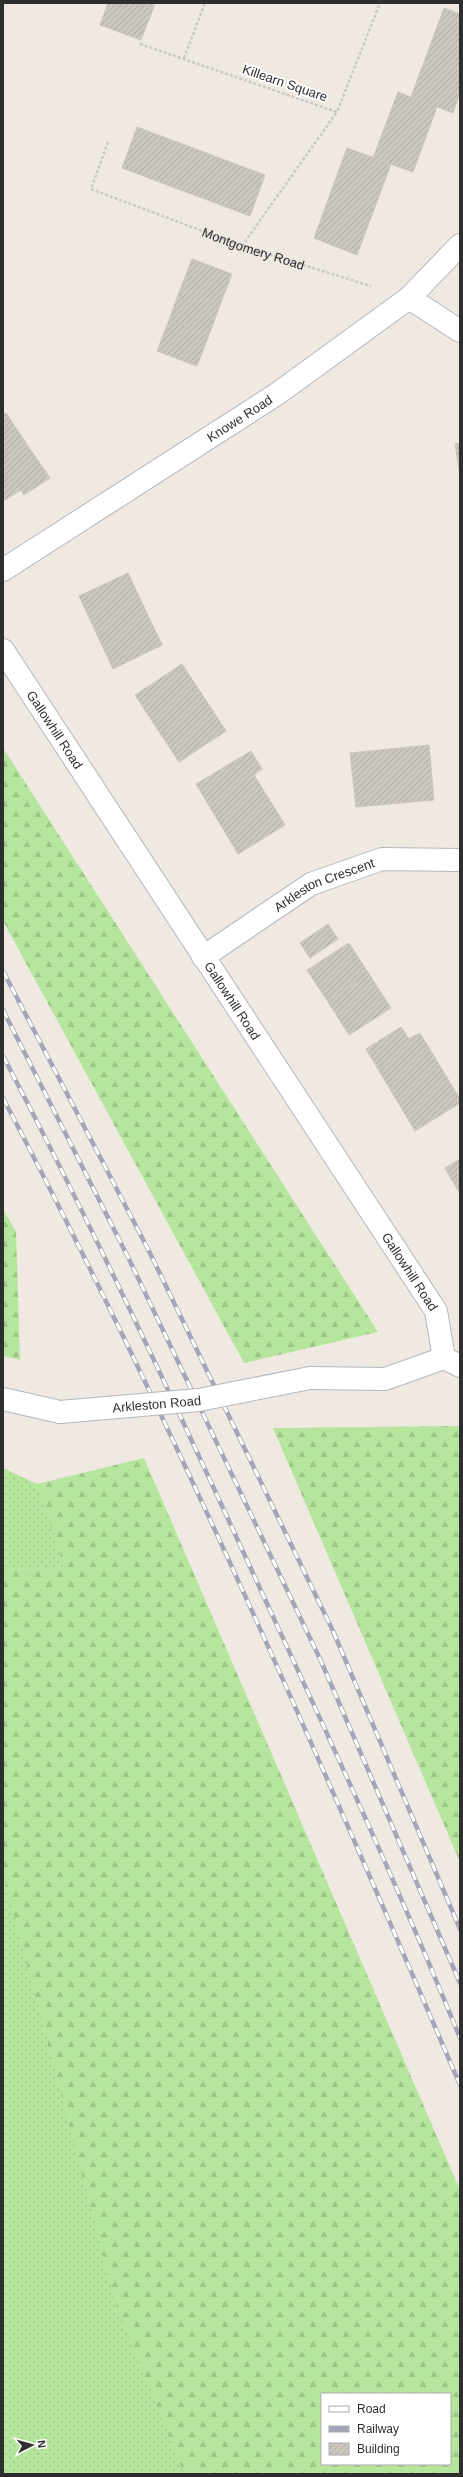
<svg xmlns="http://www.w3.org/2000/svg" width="463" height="2477" viewBox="0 0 463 2477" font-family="Helvetica,sans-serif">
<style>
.grass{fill:url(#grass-dots)}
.forest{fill:url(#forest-firs);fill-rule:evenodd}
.building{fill:url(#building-hatch);stroke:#cbc5ba}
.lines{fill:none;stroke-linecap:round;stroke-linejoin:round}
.street-casing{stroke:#b4b7c1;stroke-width:24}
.secondary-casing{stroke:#b4b7c1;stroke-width:24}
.path{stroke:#c9c9c9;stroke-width:2.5;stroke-dasharray:3 2;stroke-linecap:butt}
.street{stroke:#fff;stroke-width:22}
.secondary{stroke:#fff;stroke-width:22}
.rail-casing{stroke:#a3a6b8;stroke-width:4.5}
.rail{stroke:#fff;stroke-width:3;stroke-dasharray:9;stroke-linecap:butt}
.secondary-bridge-casing{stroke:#b4b7c1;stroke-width:24;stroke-linecap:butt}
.secondary-bridge{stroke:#fff;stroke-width:22}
.labels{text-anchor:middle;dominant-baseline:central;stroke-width:3.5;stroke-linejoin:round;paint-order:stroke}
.street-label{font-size:13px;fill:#2e2e2e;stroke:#fff}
</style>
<defs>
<pattern id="grass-dots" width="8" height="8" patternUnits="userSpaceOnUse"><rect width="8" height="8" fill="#b6e59e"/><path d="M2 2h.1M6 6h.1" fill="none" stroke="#9dc588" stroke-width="1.8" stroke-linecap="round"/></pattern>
<pattern id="forest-firs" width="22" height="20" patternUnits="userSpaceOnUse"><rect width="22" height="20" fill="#b6e59e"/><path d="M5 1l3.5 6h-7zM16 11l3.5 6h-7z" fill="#9dc588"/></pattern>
<pattern id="building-hatch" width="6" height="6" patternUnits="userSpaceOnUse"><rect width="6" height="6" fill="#cbc7bf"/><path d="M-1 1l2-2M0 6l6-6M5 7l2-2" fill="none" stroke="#afaba4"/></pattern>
</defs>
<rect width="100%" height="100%" fill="#efe9e1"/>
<path class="grass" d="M3,1468L37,1484L65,1566L3,1570Z
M3,1739L270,2474H3Z"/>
<path class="forest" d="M3,748L378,1332L244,1363L3,921Z
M3,1209L16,1232L20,1360L3,1356Z
M460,1426V1862L273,1428Z
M144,1458L460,2190V2474H184L117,2308L3,1874V1570L64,1566L37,1484ZM322,2394H450V2464H322Z"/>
<path class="building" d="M108,3H137L153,9L141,40L100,25Z
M137,3H155L153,9Z
M444,8L460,14V93L453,113L411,97Z
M398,92L437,107L413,172L373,158Z
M137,127L265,175L250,216L122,168Z
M347,148L391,164L357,255L314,238Z
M192,259L232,274L220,305L180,290Z
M180,290L220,305L209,335L169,320Z
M169,320L209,335L197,366L157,351Z
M6,413L28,446L3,462V415Z
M460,443V476L455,444Z
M28,446L50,478L24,495L21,490L5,500L3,496V462Z
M128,573L162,645L113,669L79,596Z
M182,664L226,731L179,762L135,695Z
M429,745L434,800L356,807L350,753Z
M251,751L262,769L254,775L285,825L238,854L196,784Z
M328,924L338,939L310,958L300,943Z
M349,943L369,974L328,1002L307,970Z
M369,974L391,1008L349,1035L328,1002Z
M401,1027L409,1039L420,1033L460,1099V1103L415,1131L366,1049Z
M460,1159V1194L445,1168Z"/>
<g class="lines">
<g class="street-casing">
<g id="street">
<path d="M409,298L460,331"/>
<path id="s2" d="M3,570L277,394L409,298L460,245"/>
<path id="s3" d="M3,650L436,1311L444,1358"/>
<path id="s4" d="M203,957L311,884L382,859L460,860"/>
</g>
</g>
<g class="secondary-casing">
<path id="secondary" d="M310,1378L385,1379L444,1358L460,1366
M3,1399L60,1412"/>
</g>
<g class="path">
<path d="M140,44L337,112L380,3"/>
<path d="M184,58L205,3"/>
<path id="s1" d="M108,142L91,189L242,246L371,286"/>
<path d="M242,246L337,112"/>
</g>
<use href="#street" class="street"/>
<use href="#secondary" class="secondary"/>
<g class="rail-casing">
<path id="rail" d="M3,971L148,1249L333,1631L460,1929
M3,1010L128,1257L321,1661L460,1983
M3,1056C96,1233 180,1414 263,1595C331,1742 399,1888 460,2038
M3,1098C172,1420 317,1752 460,2085"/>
</g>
<use href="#rail" class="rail"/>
<g class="secondary-bridge-casing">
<g id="secondary-bridge">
<path id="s5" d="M60,1412L199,1400L310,1378"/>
</g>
</g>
<use href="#secondary-bridge" class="secondary-bridge"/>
</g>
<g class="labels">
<g class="street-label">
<text transform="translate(285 83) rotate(19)">Killearn Square</text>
<text stroke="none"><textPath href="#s1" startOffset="223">Montgomery Road</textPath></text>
<text stroke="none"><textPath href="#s2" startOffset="281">Knowe Road</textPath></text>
<text stroke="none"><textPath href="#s3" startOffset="95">Gallowhill Road</textPath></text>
<text stroke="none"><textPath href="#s4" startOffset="142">Arkleston Crescent</textPath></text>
<text stroke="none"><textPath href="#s3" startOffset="419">Gallowhill Road</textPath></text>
<text stroke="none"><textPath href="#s3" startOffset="743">Gallowhill Road</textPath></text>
<text stroke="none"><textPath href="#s5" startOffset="97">Arkleston Road</textPath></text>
</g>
</g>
<rect width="463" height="2477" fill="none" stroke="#2e2e2e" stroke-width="8"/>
<rect x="321" y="2393" width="130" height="72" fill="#ffffff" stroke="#ababab"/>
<rect x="329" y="2406" width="20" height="6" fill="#ffffff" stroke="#ababab"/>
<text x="357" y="2413" font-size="12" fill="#2e2e2e">Road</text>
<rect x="329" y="2426" width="20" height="6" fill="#a3a6b8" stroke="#ababab"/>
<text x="357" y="2433" font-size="12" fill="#2e2e2e">Railway</text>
<rect x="329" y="2443" width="20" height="12" fill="url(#building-hatch)" stroke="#ababab"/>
<text x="357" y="2453" font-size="12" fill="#2e2e2e">Building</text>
<g transform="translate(32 2445) rotate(84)" stroke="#ffffff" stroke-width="3" paint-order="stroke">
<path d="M0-3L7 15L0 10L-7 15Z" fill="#2e2e2e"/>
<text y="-6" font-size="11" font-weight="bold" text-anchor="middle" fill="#2e2e2e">N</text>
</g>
</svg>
